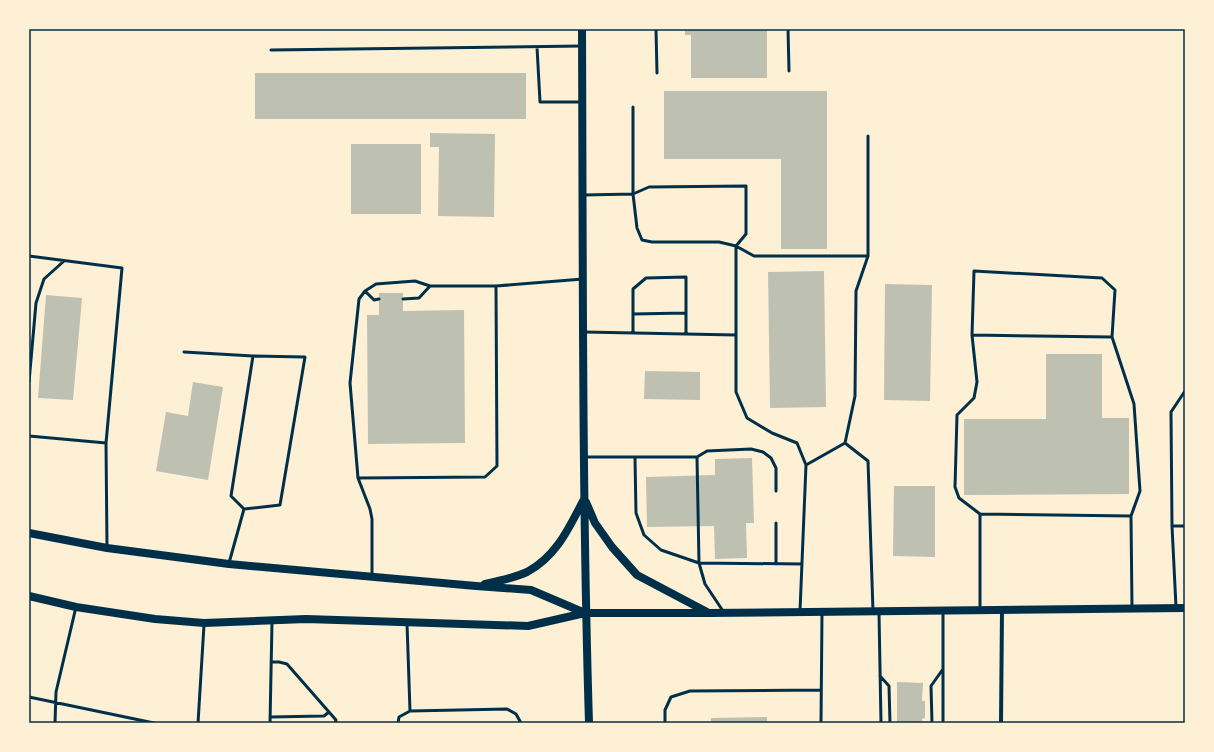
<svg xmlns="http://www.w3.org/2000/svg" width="1214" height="752" viewBox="0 0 1214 752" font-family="'Golos Text',sans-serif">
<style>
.building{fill:#bec0b2}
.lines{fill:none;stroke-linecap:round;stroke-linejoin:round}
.service{stroke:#003049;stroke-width:3}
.minor{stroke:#003049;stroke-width:4}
.secondary{stroke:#003049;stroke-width:8}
.neatline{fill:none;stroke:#003049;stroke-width:1.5}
</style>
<rect width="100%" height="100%" fill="#fdf0d5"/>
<path class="building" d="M685,29H767V78H691V35H685Z
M255,73H526V119H255Z
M664,91H827V249H781V159H664Z
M430,133L495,134L494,217L438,216L439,147H430Z
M351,144H421V214H351Z
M824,271L826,407L770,408L768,272Z
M885,284L932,285L930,401L884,400Z
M379,293H403V311L464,310L465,443L368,444L367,315H379Z
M46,295L82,298L73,400L38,398Z
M1046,354H1102V418H1129V494L964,495V419H1046Z
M645,371L700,372V400L644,399Z
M193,382L223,387L208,480L156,471L166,412L188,416Z
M752,458L754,523H746L747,558L715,559L714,526L647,527L646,477L715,475V459Z
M894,486H935V557L893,556Z
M897,682L923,683L922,701H925V718L922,719L923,723H897Z
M767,717V723H703V722H711V718Z"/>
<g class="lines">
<path class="service" d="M656,29L657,73
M788,29L789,71
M537,47L540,102H582
M271,50L582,46
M584,195L633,194V107
M29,256L122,268L106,443L107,546
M365,291L376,284L415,281L430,286H496L583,279
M403,299L419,298L430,286
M633,314L686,313
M584,332L736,335V392L747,418L772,433L797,443L806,465L800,611
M633,332V289L646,278L686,277V334
M736,335V246L746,234V186L649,187L633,194L637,228L642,240L652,242H719L736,246L754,256H868
M972,335L1112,337
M184,352L253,356
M253,356L305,357L280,505L244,509L231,496Z
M29,382L36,303L44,279L64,261
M29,436L106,443
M845,443L868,461L873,611
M584,457H697L707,451L751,449L763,452L771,458L776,468V491
M697,457L699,563L705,584L723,611
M635,458L636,513L644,535L661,550L699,563L802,564
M806,465L845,443L855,396L856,291L868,256V136
M358,478L485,477L497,466L496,286
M980,514L959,498L955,487L957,415L974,398L977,382L972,335L974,271L1102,278L1115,290L1112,337L1134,404L1140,491L1131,516
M776,523V564
M1172,526H1185
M229,563L244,509
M372,576V519L370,509L358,478L350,383L359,299L365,291L374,300L379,299
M1176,607L1172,526L1171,412L1185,391
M980,609V514L1131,516L1132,608
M943,611V723
M879,613L881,723
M271,662H279L287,664L336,720L335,723
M880,676L889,686L890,723
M29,697L154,723
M410,711L507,709L516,714L521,723
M270,717L324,716L329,712
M55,723L56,692L76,607
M198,723L204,625
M270,723L272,622
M398,723L399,717L410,711L407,623
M665,723V710L671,697L690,691L821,690
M821,723L822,613
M932,723L931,686L943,669"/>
<path class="minor" d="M1001,723L1002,610"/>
<path class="secondary" d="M582,29C583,260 582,492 589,723
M586,502L595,523L612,547L637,575L707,612
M29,533L107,548L229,564L476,586L531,590L585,613
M485,584C499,581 514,578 527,572C556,557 569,528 583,501
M29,596L76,607L155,619L204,623L306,619L528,626L585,613H709L1185,608"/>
</g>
<rect width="1214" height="752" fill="none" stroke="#fdf0d5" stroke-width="60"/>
<rect x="30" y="30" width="1154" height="692" class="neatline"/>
</svg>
